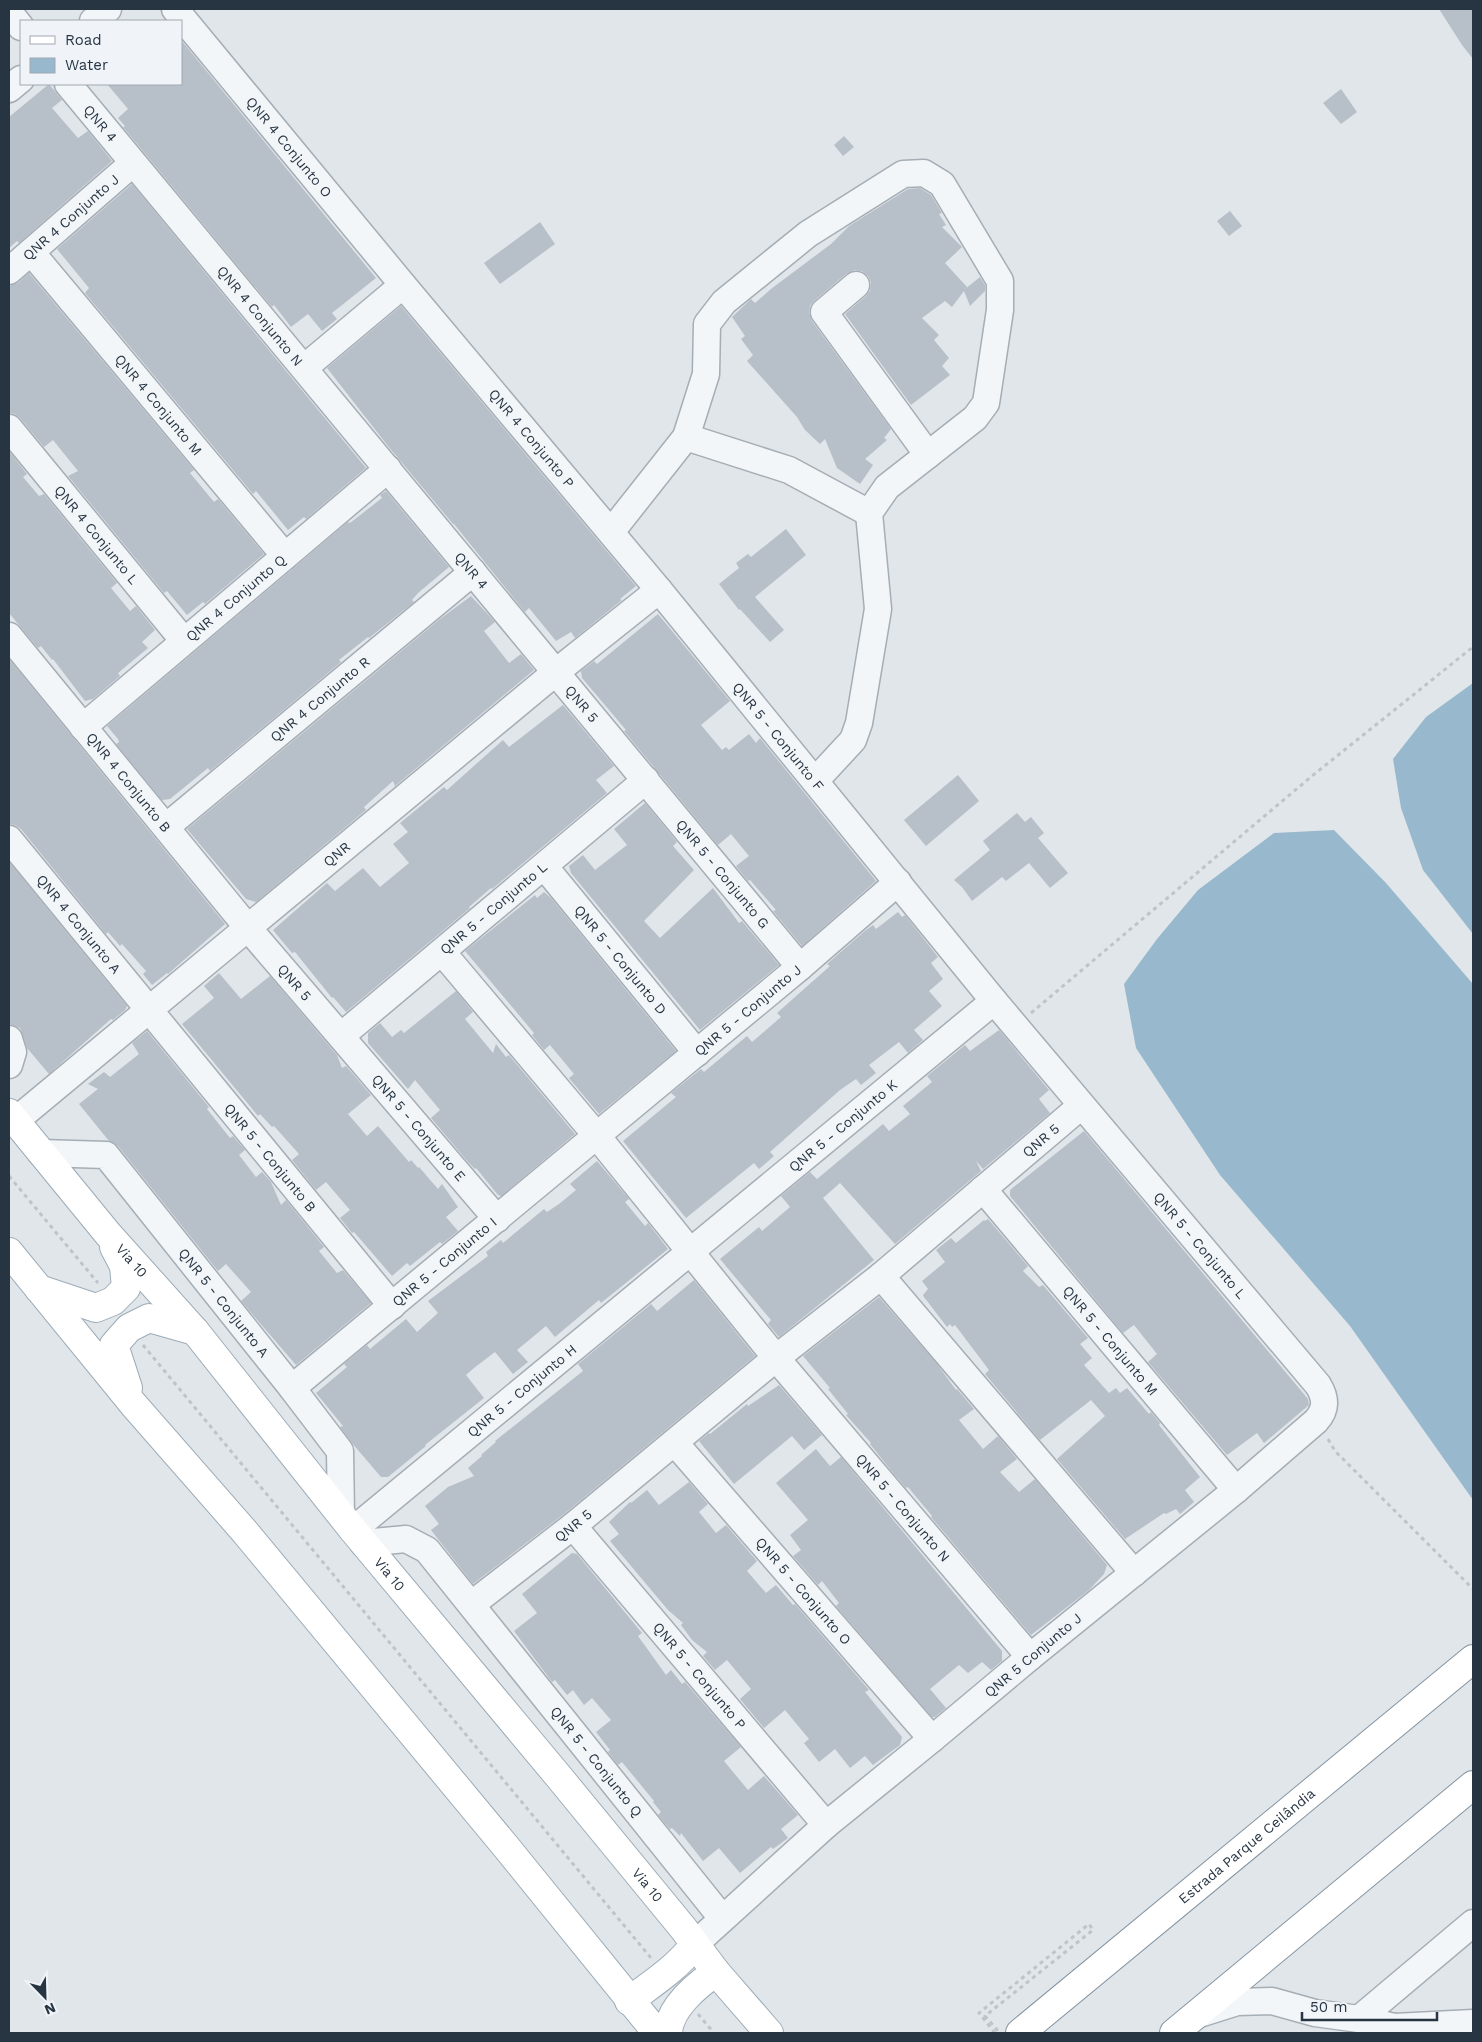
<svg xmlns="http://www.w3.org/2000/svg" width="1482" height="2042" viewBox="0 0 1482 2042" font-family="'Work Sans',sans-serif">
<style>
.water{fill:#98b9cd}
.building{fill:#b7bfc8}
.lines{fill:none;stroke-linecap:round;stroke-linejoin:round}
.minor-casing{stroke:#a5adb5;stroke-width:29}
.major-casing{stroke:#9eacb7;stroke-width:30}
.highway-casing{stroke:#8695a2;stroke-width:30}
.path{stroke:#bec4c9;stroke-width:3;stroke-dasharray:4 4;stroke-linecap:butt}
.minor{stroke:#f3f6f8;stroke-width:26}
.major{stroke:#fff;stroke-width:28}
.highway{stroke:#fff;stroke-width:28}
.labels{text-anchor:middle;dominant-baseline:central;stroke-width:5;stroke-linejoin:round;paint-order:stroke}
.street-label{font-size:14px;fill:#273543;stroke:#f0f4f8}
</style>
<rect width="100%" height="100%" fill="#e0e6ea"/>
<path class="water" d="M1473,683V934L1423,870L1401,808L1393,759L1426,717Z
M1334,830L1386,883L1473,984V1500L1350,1326L1220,1175L1136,1048L1124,984L1157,939L1198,890L1274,833Z"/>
<path class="building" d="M1439,9H1473V59L1462,45Z
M181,40L376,278L332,313L337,319L322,331L308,314L291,327L274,305L272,307L123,127L125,126L118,118L128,109L107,84H181Z
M49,84L62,100L52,108L78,138L88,131L112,161L19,243L17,241L9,248V117Z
M1341,89L1357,112L1341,124L1323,103Z
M844,136L854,147L843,156L834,145Z
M132,184L366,468L306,519L304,517L288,530L256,491L253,494L85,293L89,288L57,249Z
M920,188L931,195L942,213L939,214L946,225L942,227L962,247L945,263L967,287L965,289L980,277L985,285V291L970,306L964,291L952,307L945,301L922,318L939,335L934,340L949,358L942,366L950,375L911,405L845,314L866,296L870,291L871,282L868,276L862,271L854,270L846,274L814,301L810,306L809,313L812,321L891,429L884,438L887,440L865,459L873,465L860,484L837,468L825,439L820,444L805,430L797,417L747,361L753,355L741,339L745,336L732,317L751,299L755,303L771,289L831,244L849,226L908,189Z
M1230,211L1242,226L1229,236L1217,221Z
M540,222L555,244L500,284L484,263Z
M29,273L194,470L190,473L214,502L218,499L264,554L205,604L203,602L187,615L167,591L164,593L68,476L78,471L53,440L44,447L20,418L15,414L9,413V286L18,283Z
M401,306L636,586L620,599L622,600L575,638L571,632L556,641L529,608L525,612L454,524H453L388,446L327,368Z
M9,451L27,474L23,477L39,496L44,494L117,583L111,588L130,611L136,606L155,630L142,642L148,648L118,673L120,676L93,699L85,701L53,659L52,660L41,646L38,648L9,613Z
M386,491L449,567L418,593L412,600L414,602L369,638L368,637L339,660L341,662L210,771L208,768L170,799L162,800L116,744L119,742L118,739L107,726L348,522L350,523L382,498L380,495Z
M786,529L806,555L755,597L784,630L770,642L740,609L739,610L719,584L739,568L736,563L748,554L751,557Z
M471,596L495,622L484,631L509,663L521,654L534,670L395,786L393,781L364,807L366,810L256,902L246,899L187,829L440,619Z
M658,614L730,701L701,725L722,750L726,747L729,750L749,734L756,743L760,738L876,881L802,946L773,911L776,910L750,880L748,881L736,866L749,856L731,834L718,845L624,731L626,730L582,678L581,671L594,661L597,664Z
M9,659L225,924L168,974L167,973L152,985L143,974L146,971L122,944L120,946L108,932L106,934L21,829L15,825L9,824Z
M563,705L614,766L596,780L607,793L492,889L491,888L469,907L470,908L346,1012L333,997L332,998L295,952L292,953L273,930L327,883L335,891L363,868L380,887L409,863L393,844L408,832L400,823L444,787L447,790L503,740L509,747Z
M958,775L979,801L926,846L904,820Z
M645,803L677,842L673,846L694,870L644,921L660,938L713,888L739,923L742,921L779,965L700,1030L571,873L569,866L583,855L595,870L627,845L614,829Z
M1017,813L1025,822L1031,817L1044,833L1038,838L1068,873L1050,888L1029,863L1006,881L1002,877L972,901L962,887L954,880L990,850L983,841Z
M9,862L127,1006L125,1010L113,1020L111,1019L49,1074L27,1048L20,1028L9,1024Z
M544,892L551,898L676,1051L599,1114L569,1078L574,1074L550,1045L544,1050L532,1035L534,1033L465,951L535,895L537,898Z
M898,912L902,917L905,915L938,957L931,963L943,979L929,991L942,1006L914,1030L923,1040L908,1053L899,1042L869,1065L876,1073L861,1085L856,1079L840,1090L770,1152L774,1156L759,1169L754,1163L686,1218L623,1141L676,1097L671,1093L701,1069L704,1072L747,1036L752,1042L781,1017L777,1013L830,966L827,964L866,930L873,925L876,929Z
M219,973L241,999L270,976L337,1055L342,1068L346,1066L371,1095L348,1114L367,1136L378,1126L409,1162L411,1160L418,1168L419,1167L438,1189L442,1184L458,1207L446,1217L458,1231L442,1244L440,1242L410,1266L407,1263L392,1276L354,1232L352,1233L340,1218L350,1210L326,1182L316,1190L292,1160L299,1154L274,1126L272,1127L260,1114L258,1116L182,1024L214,998L204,986Z
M456,991L473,1012L465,1019L493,1053L496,1044L506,1057L509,1055L575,1134L501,1196L498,1195L476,1168L475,1169L468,1162L431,1118L440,1110L415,1080L408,1089L368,1043V1033L380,1023L392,1037L401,1030L404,1033Z
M999,1030L1049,1090L1039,1099L1050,1113L983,1169L976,1161L981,1171L895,1244L840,1183L823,1198L874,1260L779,1337L768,1324L771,1320L720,1259L759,1227L762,1231L790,1207L781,1196L810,1172L817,1179L883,1124L889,1131L910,1114L903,1106L932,1082L927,1076L965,1045L970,1051Z
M147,1031L209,1107L207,1109L230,1138L233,1136L245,1150L239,1155L256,1177L262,1172L271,1182L281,1205L286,1200L324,1247L319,1251L337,1273L343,1270L371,1303L296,1365L241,1301L251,1292L226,1264L218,1271L118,1146L109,1141L79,1104L98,1089L88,1084L104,1072L110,1077L139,1054L132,1043Z
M1084,1131L1308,1399L1309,1405L1264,1443L1257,1433L1227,1455L1148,1362L1157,1354L1134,1325L1123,1333L1010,1196V1190Z
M597,1161L629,1199L625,1202L645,1226L648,1223L668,1249L601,1303L599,1300L555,1337L546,1326L517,1350L528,1362L513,1374L495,1352L474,1368L466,1375L484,1398L425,1445L426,1446L388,1477H381L352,1443L340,1427L343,1426L316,1393L347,1367L344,1364L367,1345L370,1349L406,1319L417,1332L438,1313L428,1301L488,1256L486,1252L501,1240L503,1243L544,1209L547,1212L559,1204L576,1190L570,1184Z
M988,1219L1028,1266L1023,1271L1039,1287L1043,1285L1088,1338L1080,1344L1092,1358L1084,1365L1109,1393L1116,1388L1120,1393L1127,1388L1149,1414L1151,1412L1160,1423L1159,1425L1200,1477L1185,1490L1194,1502L1180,1514L1176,1509L1166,1514L1164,1513L1125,1539L1057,1459L1105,1416L1091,1400L1040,1440L985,1374L989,1370L955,1325L952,1327L950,1324L947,1327L924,1297L923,1295L928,1289L922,1281L945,1262L936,1250L951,1238L956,1243L984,1220L985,1221Z
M694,1280L755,1356L564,1514L473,1584L431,1530L439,1524L425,1506L448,1487L474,1476L468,1468L482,1456L481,1455L496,1442L495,1441L583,1371L578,1364L651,1304L657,1311Z
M879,1297L937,1364L956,1390L957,1389L974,1409L959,1420L983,1449L998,1436L1017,1459L1000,1472L1019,1492L1035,1479L1107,1565L1104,1574L1089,1590L1031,1635L931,1517L932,1516L908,1487L906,1488L893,1473L870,1444L871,1443L846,1415L848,1414L828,1389L830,1388L803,1356Z
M779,1385L822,1435L804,1450L792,1436L734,1484L699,1441L709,1433L710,1434L747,1404L748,1406Z
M816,1449L830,1466L841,1457L1002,1651V1661L991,1670L982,1662L968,1673L959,1665L930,1689L946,1708L935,1717H932L836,1606L839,1603L822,1581L818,1585L793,1556L801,1550L790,1535L808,1520L776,1483Z
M689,1482L708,1504L699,1512L716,1533L726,1525L757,1561L747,1571L766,1593L776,1585L793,1605L795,1604L869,1690L865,1692L902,1737L900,1745L873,1765L865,1756L850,1768L835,1749L819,1762L804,1743L809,1739L785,1710L764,1728L740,1699L751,1689L727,1660L715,1670L703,1656L707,1652L692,1640L681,1625L683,1623L668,1610L610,1541L619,1534L609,1522L630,1502L631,1503L647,1490L659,1505Z
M572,1553L577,1554L642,1633L638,1636L666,1675L671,1670L682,1684L685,1682L741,1747L724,1761L748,1790L764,1776L798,1815L781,1829L788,1838L773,1849L771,1847L740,1873L719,1848L703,1861L681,1833L680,1836L672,1828L670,1829L658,1815L661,1812L653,1802L654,1801L622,1762L618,1765L608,1752L610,1750L596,1732L611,1720L592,1698L584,1705L573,1690L567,1695L555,1680L552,1682L514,1631L537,1613L522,1594Z"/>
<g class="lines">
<g class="minor-casing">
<g id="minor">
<path id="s1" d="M175,9L403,285L659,590L994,1001L1318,1385C1326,1398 1327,1409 1316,1421L1236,1490L1030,1657L932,1739L826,1825L695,1944"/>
<path d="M9,12L21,27"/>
<path d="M93,21L108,9"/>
<path id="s2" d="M68,84L800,967"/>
<path d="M9,89L21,79"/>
<path id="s3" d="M31,252L285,556"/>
<path id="s4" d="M9,271L133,163"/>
<path d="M856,285L824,312L928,455"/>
<path d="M304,368L403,285"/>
<path id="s5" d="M9,428L184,641"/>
<path d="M686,437L789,470L869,513"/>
<path d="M611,532L686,437L706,374L707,324L724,302L808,234L903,174L924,173L942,184L1000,281V310L986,403L975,418L887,487L869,513L878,609L859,723L853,740L815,781"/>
<path id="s6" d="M9,636L248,928L497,1219"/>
<path id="s7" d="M83,727L388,469"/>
<path id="s8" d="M166,827L473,572"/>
<path id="s9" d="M9,839L392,1306"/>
<path id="s10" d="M544,866L697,1053"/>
<path id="s11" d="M442,952L597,1136L776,1358L1030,1657"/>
<path id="s12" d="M341,1036L646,780"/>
<path d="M9,1039L13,1052L9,1065"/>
<path id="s13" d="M15,1121L556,672L659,590"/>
<path id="s14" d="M41,1153L106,1155L292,1388L340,1451L341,1515"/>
<path id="s15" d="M983,1189L1236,1490"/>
<path d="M881,1276L1134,1573"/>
<path id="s16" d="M292,1388L800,967L898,882"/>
<path id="s17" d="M675,1443L932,1739"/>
<path id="s18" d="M573,1526L826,1825"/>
<path id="s19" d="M353,1530L994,1001"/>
<path id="s20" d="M363,1543L406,1539L427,1550L722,1918"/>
<path id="s21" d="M472,1604L573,1526L776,1358L881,1276L1081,1106"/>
<path d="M1196,2015L1237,2002L1272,2001L1315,2013L1359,2019L1394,2027L1400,2033"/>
<path d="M1359,2019L1473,1923"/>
<path d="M1394,2027L1473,2023"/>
</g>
</g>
<g class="major-casing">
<g id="major">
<path id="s22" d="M9,1113L108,1234L195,1331L353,1530L559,1777L683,1928L716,1972L769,2033"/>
<path d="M9,1252L133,1404L245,1532L507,1848L657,2033"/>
<path d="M39,1289L96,1308L113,1301L126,1288L124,1266L114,1247"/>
<path d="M128,1388L114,1345L129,1328L149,1318L195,1331"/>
<path d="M629,2001C653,1983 677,1968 695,1944"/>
<path d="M668,2033C669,2008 697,1985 716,1972"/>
</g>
</g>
<g class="highway-casing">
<g id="highway">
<path id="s23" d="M1020,2033L1473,1659"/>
<path d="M1174,2033L1473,1785"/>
</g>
</g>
<path class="path" d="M1031,1013L1312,776L1473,647
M9,1176L98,1283
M143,1345L651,1958
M1328,1439L1335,1451L1473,1589
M698,2014L714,2033
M995,2033L979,2013L1089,1924L1093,1930L985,2016L998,2031"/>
<use href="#minor" class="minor"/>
<use href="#major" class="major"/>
<use href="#highway" class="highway"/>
</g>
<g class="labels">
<g class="street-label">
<text stroke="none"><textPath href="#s2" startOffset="51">QNR 4</textPath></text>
<text stroke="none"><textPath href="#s1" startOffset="179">QNR 4 Conjunto O</textPath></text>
<text stroke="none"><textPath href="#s4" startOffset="82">QNR 4 Conjunto J</textPath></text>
<text stroke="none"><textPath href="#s2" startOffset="301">QNR 4 Conjunto N</textPath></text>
<text stroke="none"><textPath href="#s3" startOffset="199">QNR 4 Conjunto M</textPath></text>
<text stroke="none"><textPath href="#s1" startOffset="558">QNR 4 Conjunto P</textPath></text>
<text stroke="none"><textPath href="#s5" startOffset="138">QNR 4 Conjunto L</textPath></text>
<text stroke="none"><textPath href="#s2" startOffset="632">QNR 4</textPath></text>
<text stroke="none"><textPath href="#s7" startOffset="200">QNR 4 Conjunto Q</textPath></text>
<text stroke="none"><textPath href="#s8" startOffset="200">QNR 4 Conjunto R</textPath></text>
<text stroke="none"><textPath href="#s2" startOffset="805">QNR 5</textPath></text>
<text stroke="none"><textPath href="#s1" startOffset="945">QNR 5 - Conjunto F</textPath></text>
<text stroke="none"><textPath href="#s6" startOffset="189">QNR 4 Conjunto B</textPath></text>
<text stroke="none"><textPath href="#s13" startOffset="418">QNR</textPath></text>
<text stroke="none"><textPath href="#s2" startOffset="1026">QNR 5 - Conjunto G</textPath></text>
<text stroke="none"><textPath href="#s12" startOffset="199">QNR 5 - Conjunto L</textPath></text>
<text stroke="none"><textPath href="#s9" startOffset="110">QNR 4 Conjunto A</textPath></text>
<text stroke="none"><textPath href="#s10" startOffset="121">QNR 5 - Conjunto D</textPath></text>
<text stroke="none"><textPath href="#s6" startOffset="449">QNR 5</textPath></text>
<text stroke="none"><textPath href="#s16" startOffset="592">QNR 5 - Conjunto J</textPath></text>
<text stroke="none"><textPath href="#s19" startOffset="635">QNR 5 - Conjunto K</textPath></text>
<text stroke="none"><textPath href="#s6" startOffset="640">QNR 5 - Conjunto E</textPath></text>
<text stroke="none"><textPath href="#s21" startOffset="734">QNR 5</textPath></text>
<text stroke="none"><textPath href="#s9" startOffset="412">QNR 5 - Conjunto B</textPath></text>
<text stroke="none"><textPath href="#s1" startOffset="1606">QNR 5 - Conjunto L</textPath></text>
<text stroke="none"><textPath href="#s22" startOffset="192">Via 10</textPath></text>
<text stroke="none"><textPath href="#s16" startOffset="198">QNR 5 - Conjunto I</textPath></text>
<text stroke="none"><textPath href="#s14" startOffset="254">QNR 5 - Conjunto A</textPath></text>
<text stroke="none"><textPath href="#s15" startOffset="198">QNR 5 - Conjunto M</textPath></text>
<text stroke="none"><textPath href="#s19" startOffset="219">QNR 5 - Conjunto H</textPath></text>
<text stroke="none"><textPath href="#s11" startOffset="722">QNR 5 - Conjunto N</textPath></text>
<text stroke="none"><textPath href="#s21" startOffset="128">QNR 5</textPath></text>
<text stroke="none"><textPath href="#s22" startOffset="598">Via 10</textPath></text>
<text stroke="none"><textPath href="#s17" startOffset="196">QNR 5 - Conjunto O</textPath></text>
<text transform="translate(1033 1655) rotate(-40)">QNR 5 Conjunto J</text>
<text stroke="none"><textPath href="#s18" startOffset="196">QNR 5 - Conjunto P</textPath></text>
<text stroke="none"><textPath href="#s20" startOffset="338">QNR 5 - Conjunto Q</textPath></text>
<text stroke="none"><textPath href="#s23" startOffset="294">Estrada Parque Ceilândia</textPath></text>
<text stroke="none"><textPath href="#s22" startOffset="1002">Via 10</textPath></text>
</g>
</g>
<rect width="1482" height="2042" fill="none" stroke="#273543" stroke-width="20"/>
<rect x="20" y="20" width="162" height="65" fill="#f0f4f8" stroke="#a0a8b0"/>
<rect x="30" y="36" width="25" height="8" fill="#ffffff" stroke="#a0a8b0"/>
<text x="65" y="45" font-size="15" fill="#273543">Road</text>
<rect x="30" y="58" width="25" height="15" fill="#98b9cd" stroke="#a0a8b0"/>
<text x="65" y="70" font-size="15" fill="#273543">Water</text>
<g transform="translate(45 1997) rotate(157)" stroke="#f0f4f8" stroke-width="4" paint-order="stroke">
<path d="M0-4L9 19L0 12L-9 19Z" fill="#273543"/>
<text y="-8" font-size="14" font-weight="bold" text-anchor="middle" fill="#273543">N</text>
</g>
<path d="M1302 2012v8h135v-8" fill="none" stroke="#273543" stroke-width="2.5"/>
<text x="1310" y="2012" font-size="15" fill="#273543" stroke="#f0f4f8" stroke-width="4" paint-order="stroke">50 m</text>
</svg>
